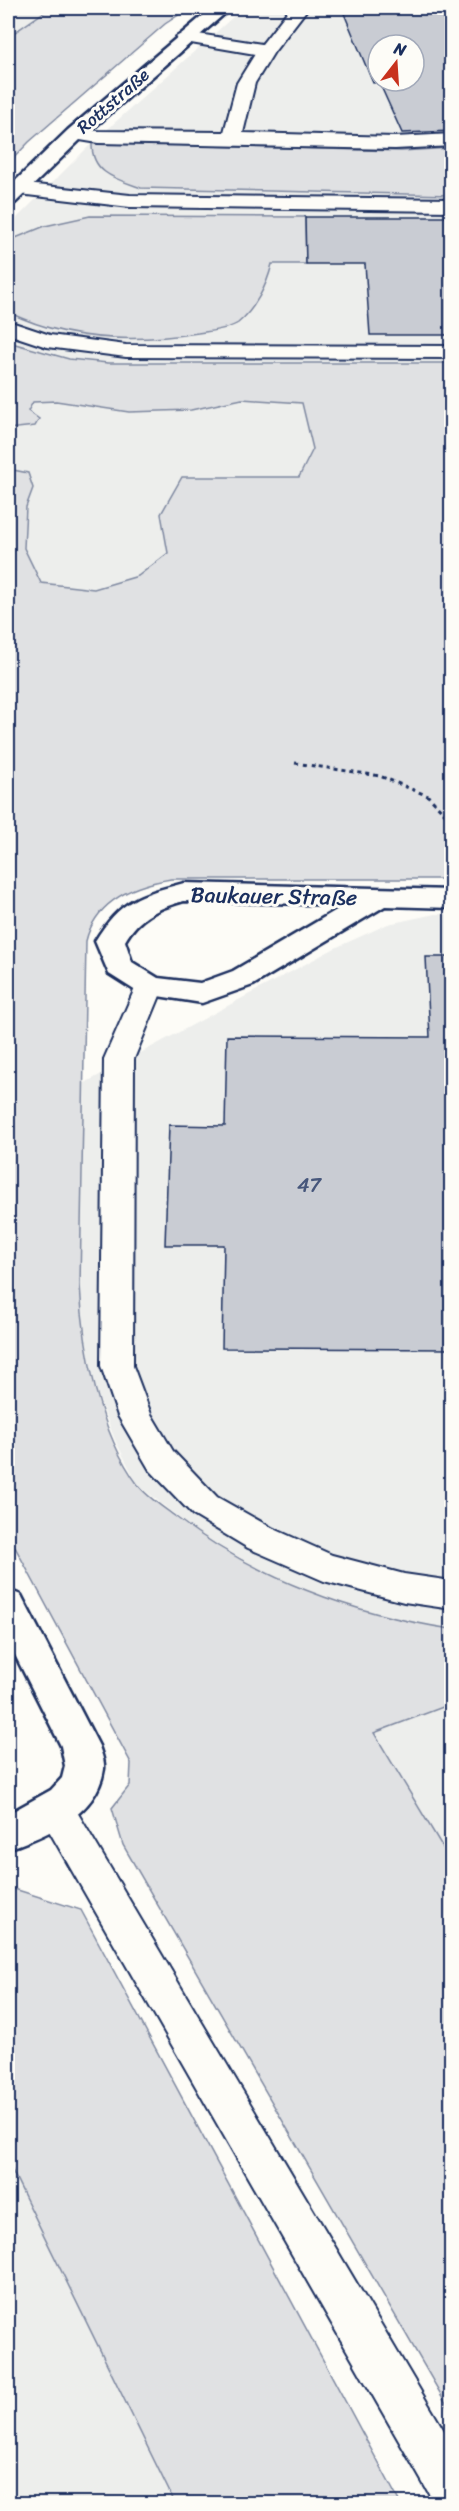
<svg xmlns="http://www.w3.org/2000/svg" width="459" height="2511" viewBox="0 0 459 2511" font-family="Sriracha,sans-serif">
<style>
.built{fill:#edeeec;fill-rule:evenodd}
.green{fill:#e0e1e3;stroke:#7e88a0;stroke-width:1.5}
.building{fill:#c9ccd3;stroke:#1b2f5e;stroke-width:1.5;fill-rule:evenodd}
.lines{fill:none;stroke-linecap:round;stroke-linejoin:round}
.lane-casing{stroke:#1b2f5e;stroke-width:4}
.street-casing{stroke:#1b2f5e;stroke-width:5}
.path{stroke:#1b2f5e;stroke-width:3;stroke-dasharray:4 4;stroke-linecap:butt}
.lane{fill:#fdfcf7;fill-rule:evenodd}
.street{fill:#fdfcf7;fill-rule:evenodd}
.rail{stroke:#1b2f5e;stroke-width:3}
.labels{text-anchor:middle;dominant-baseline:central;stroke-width:6;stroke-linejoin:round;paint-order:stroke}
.far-street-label{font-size:18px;fill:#1b2f5e;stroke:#fdfcf7}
.number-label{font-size:20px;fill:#46567b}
.street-label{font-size:22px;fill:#1b2f5e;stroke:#fdfcf7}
</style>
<rect width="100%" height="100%" fill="#fdfcf7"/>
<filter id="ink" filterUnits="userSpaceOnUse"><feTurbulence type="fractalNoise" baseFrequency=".0167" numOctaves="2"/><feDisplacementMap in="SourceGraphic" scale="12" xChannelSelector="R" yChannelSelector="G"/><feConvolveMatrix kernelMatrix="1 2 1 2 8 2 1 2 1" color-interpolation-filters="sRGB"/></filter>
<g filter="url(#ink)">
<path class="built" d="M8,8H50L8,37Z
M243,8H451V148L401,151L92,143V155L141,188L150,189L451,195V879L8,681V312L41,326L97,337L155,338L196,334L237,324L262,290L272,264H306L305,217L90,216L45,226L8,241V227L92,143ZM378,45H414V81H378Z
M435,914H451V1629L387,1617L294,1586L258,1568L198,1533L138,1485L115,1440L97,1393L85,1342L80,1285L83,1084L335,948L388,924Z
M451,1704V1861L373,1733Z
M8,2162L175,2503H8Z"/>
<path class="green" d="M50,8H189L165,24L29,142L8,164V37Z
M92,143L401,151L451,148V195L141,188C116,179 91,173 92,143Z
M90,216L305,217L306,264H272C267,285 255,309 238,323C228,330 209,331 198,333C134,343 66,341 8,312V241L45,226Z
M8,342L69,359L108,363H451V879H171C134,885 96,900 86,941L80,1285C83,1349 99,1432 138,1485C147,1497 163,1507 176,1517C255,1578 353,1614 451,1629V1704L374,1733L451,1861V2412L123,1845L112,1808L130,1785L131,1763L8,1534V469L28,473L33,488L26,507L24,548L41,583L94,589L138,576L168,553L161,514L182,477H299L313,449L302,403L242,399L191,410L129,412L56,401L33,402L28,411L39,419L35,426L8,429Z
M8,1887L81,1910L400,2503H175L8,2162Z"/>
<path class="building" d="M403,8L405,13L452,8V131L402,133L379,82L373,83L343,11ZM378,45H414V81H378Z
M305,217H452V335H370L365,264H306Z
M426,957H452V1349L222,1348L224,1245H165L169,1125L225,1126L227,1036L430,1037Z"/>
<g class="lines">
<g class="lane-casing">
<path id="lane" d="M290,8H308L274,52L255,83L243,133L395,137L452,134V146L395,149L98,143L68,138L66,134L75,128L98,131L224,132L237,83L255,54L185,42L176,37L185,32L262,44Z
M17,183L130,195L452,199V211L130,207L10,193L8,189L10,185Z
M8,321L50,335L126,345L452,346V358L126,357L47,347L8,334Z
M150,977L160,980L164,986L134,1059L133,1366L151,1414L173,1451L217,1497L272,1528L332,1555L404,1574L452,1581V1609L404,1602L324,1581L248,1548L193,1515L149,1469L118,1416L101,1366L104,1059L136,986L140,980Z
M57,1795L70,1800L452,2444V2504H435L44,1822L38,1811L44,1800Z"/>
</g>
<g class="street-casing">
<path id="street" d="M212,8H231L82,138L15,203L8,205V188L68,130Z
M184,883L452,890V908L385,906L253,985L202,1003L139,993L109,974L95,941C120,900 139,895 184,883ZM184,901L345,905L233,971L200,983L158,978L132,962L125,941C139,917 158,908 184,901Z
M8,1590L21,1595L99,1746C101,1753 105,1761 104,1769C97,1816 47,1835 8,1849V1814L51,1790L62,1778L65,1766L61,1746L8,1641Z"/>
</g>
<path class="path" d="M295,763L380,776L428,796L452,821"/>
<use href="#lane" class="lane"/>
<use href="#street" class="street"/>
<path class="rail" d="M8,15L20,8"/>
</g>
</g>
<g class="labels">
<g class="far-street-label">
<text transform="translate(113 101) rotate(-41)">Rottstraße</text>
</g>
<g class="number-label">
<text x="309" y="1185">47</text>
</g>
<g class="street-label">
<text transform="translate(274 896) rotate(1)">Baukauer Straße</text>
</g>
</g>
<rect width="459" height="2511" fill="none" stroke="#fdfcf7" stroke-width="30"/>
<rect x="15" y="15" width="429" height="2481" fill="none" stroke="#1b2f5e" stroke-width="2" filter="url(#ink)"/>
<g transform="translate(396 63) rotate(17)"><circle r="28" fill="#fdfcf7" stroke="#a3aaba" stroke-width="1.5"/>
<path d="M0-4.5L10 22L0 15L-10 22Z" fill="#c8321e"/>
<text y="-9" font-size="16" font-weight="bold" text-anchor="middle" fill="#1b2f5e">N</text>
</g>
</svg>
